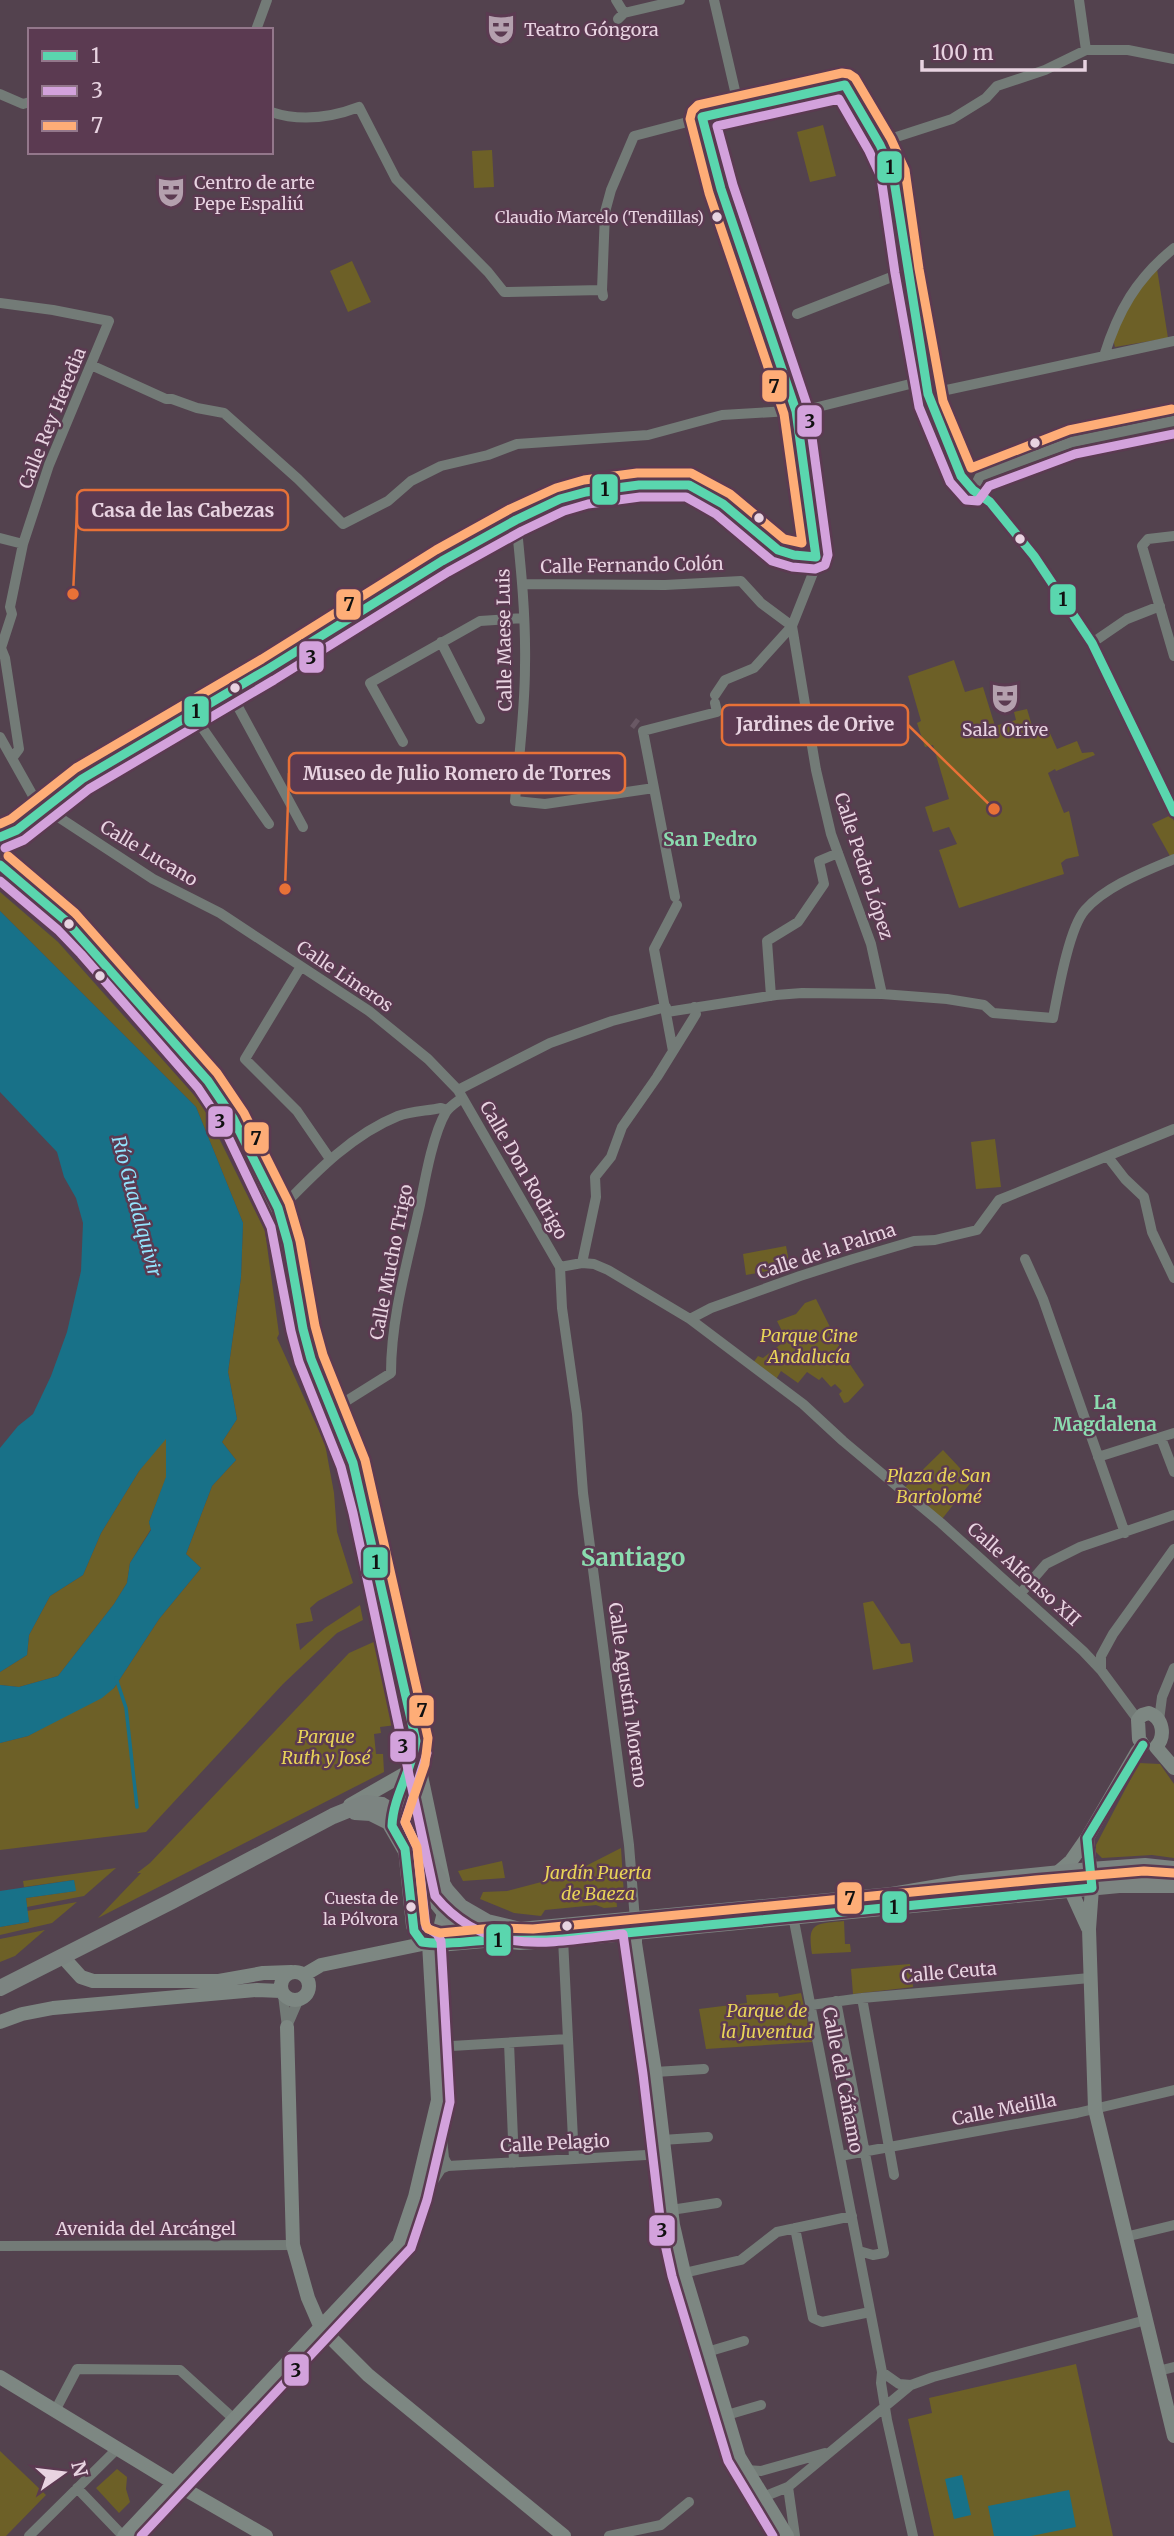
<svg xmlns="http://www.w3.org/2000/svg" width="1174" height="2536" viewBox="0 0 1174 2536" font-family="Merriweather,serif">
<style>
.green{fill:#6d6027}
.water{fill:#187188}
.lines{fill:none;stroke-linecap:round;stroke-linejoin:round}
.stream{stroke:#187188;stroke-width:3.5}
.street-tunnel{stroke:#695864;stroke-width:10;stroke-dasharray:10 5;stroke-linecap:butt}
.street{stroke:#737b77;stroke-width:10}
.secondary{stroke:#7d8782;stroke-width:14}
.primary{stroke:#7c8481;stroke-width:16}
.bus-1-casing{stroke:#5b3a51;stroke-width:14}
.bus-2-casing{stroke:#5b3a51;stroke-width:14}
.bus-3-casing{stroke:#5b3a51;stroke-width:14}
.bus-1{stroke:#5ad6ae;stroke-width:9}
.bus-2{stroke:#d3a2dc;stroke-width:9}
.bus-3{stroke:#fead77;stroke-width:9}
.bus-dot{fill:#e8d3e1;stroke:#5b3a51;stroke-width:2.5}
.labels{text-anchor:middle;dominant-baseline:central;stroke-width:5;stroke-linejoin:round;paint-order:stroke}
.bus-label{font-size:16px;fill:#e8d3e1;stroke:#5b3a51;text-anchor:end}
.poi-label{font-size:18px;fill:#e8d3e1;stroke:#5b3a51;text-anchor:start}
.street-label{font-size:18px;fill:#e8d3e1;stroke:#5b3a51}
.park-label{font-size:18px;font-style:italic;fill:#e8d358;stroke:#5b3a51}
.neighbourhood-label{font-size:19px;font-weight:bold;fill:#8bdbaf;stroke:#5b3a51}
.water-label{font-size:19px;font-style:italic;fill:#93e4fd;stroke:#5b3a51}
.district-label{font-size:24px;font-weight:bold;fill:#8bdbaf;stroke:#5b3a51}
.leader{fill:none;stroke:#e87137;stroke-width:2.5}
.callout-dot{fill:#e87137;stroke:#5b3a51;stroke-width:2.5}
.callout{fill:#5b3a51;stroke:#e87137;stroke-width:2.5}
.callout-label{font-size:19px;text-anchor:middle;font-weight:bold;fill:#e8d3e1}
.line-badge{stroke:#5b3a51;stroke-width:2.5}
.pale-badge-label{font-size:19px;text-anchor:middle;font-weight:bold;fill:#111}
</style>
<rect width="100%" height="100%" fill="#53424e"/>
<path class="green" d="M823,125L836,176L810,182L797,132Z
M492,150L494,187L474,188L472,151Z
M352,261L371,302L348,312L330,271Z
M1157,269L1168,338L1115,347C1107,324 1143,287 1157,269Z
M954,660L965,692L983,687L995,726L1016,720L1014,712L1027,709L1033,729L1049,731L1057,749L1077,741L1082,753L1093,752L1095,755L1056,771L1055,769L1048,773L1064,813L1069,811L1079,856L1066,859L1061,863L1064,874L959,908L939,850L957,844L949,827L933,832L925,807L949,799L933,745L925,747L917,723L921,721L908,676Z
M1171,815L1174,821V854L1170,856L1152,824Z
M0,892L58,942L202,1104L265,1231L279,1334L277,1338L325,1444L334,1493L337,1532L353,1583L318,1601L310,1608L313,1621L296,1624L300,1650L325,1628L360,1605L363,1620L337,1633L283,1684L146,1832L0,1850V1743L28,1736L114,1688L159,1619L201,1568L186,1554L212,1486L236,1460L222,1442L237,1419L228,1372L241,1277L243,1223L196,1107L0,911Z
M995,1139L1001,1187L976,1189L971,1142Z
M786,1246L790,1267L746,1275L743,1254Z
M816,1299L845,1357L864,1385L848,1402L844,1403L839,1394L842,1391L835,1384L831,1387L822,1377L819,1380L807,1372L798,1383L781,1371L775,1381L753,1363L758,1356L763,1358L781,1344L779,1340L784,1335L777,1321L796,1314L805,1303Z
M166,1437V1478L149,1522L151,1529L130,1563L127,1583L114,1604L58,1676L19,1687L0,1685V1672L27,1655L29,1635L50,1596L83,1575L101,1533L139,1471Z
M943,1450L972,1481L942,1519L904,1488Z
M873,1601L901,1644L910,1643L913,1662L873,1670L863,1603Z
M378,1640L396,1725L380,1727L381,1733L374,1734L376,1754H383L384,1772L98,1918L141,1873H137L150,1863L349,1653Z
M1139,1763L1160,1764L1174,1784V1858L1152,1855L1102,1858L1096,1852V1845Z
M621,1848L624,1896L616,1897L617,1907L604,1908L596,1905L545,1910L541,1916L514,1913L480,1899L483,1892L507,1891L568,1875Z
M502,1861L505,1878L463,1881L458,1871Z
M116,1868L84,1896L27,1907L26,1898L75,1891L74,1880L24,1887L23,1881Z
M77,1902L52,1923L0,1935V1927L29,1922L27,1911Z
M844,1921L845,1944H850L851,1952L812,1954C807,1922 815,1924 844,1921Z
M45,1930L15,1956L0,1962V1939Z
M910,1964L913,1987L853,1994L851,1969Z
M778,1993L779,1997L801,1993L812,2042L706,2049L699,2009L747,2003L746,1995Z
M1076,2364L1113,2536H934L908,2419L932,2413L929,2398Z
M0,2451L46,2495L6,2536H0Z
M117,2469L127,2477L126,2489L130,2502L119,2513L96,2488Z"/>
<path class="water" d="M0,911L196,1107L243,1223L241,1277L228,1372L237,1419L222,1442L236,1460L212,1486L186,1554L201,1568L159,1619L114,1688L102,1698L28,1736L0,1743V1685L19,1687L58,1676L114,1604L127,1583L130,1563L151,1530L149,1522L166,1477V1439L139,1471L101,1533L83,1575L50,1596L29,1635L27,1655L0,1672V1448L18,1426L33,1414L51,1376L67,1332L81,1271L83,1223L76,1198L64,1177L57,1152L0,1092Z
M74,1880L76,1891L26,1898L29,1922L0,1927V1891Z
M962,2475L971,2515L954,2519L945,2479Z
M1069,2490L1076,2527L1031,2536H994L988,2506Z"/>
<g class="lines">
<path class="stream" d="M116,1678L126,1708L137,1807"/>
<path class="street-tunnel" d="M633,722L637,725"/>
<path class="street" d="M616,0L624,13
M714,0L739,108
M1079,0L1086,50
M618,19L624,13L680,0
M256,30L267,0
M0,94L23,104L30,102
M271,112C301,122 330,118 359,107L396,179L488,272L504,292L602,290
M702,117L721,189L796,411L816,557L813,573L792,626L754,668L725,680L715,695
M880,145L887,140L952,119L986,98L997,86L1045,70L1086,50H1128L1174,59
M603,296L602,290L605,212L611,190L634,136L760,103L845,85L880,145L893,174L907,271L928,394L961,476L973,490L990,502L1034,556L1092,643L1113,690L1174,812
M0,303L53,310L109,321L49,465L23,544L10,607L12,614L1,648L5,658L19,749L13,757
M797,314L907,271
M1104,356C1118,311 1136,279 1174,248
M91,365L166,399H172L197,408L224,413L298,479L343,524L388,501L411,481L441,466L488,455L517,444L648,435L722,415L806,410L926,380
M928,394L1174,341
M973,490L980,476L1072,442L1174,421
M516,520C521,568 526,617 525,666C525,711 519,756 515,801L545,804L654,788
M1174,536L1148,539L1142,546L1174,656
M0,538L23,544
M522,584L665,585L741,581L761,603L792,626
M792,626L816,770L831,834L871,944L882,994
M441,642L480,719
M1092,643L1127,619L1160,606
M230,692L303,827
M192,713L269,824
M0,737L37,803L153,879L220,913L369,1011L428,1059L458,1090L560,1267L562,1308L577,1414L583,1493L629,1845L635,1920
M403,742L370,683L480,621L524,618
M0,837L17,830L82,779L268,669L442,561L516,520L560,499L586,492L639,485H689L723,504L778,550L794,555L816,557
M11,873C4,856 8,844 17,830
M675,897L643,731L717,712L715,703
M300,968L245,1059L297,1111L330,1159
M771,996L767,941L798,922L824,884L819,861L838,853
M667,1012L776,995L802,993L882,994L947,999L984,1005L993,1013L1053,1018C1058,992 1069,928 1085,910C1106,886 1146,871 1174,859
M673,1051L654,949L677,905
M458,1090L550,1043L612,1021L666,1007
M1108,1157L1125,1179L1144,1197L1152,1232L1174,1278
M278,1208L284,1205C317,1171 353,1134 398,1116C411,1111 427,1111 441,1108L447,1110
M1025,1259L1043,1299L1125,1533
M582,1263L596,1197L595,1177L611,1157L622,1127L657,1077L688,1027L696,1014L694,1007
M560,1267L582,1263L594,1264L608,1270L690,1319L803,1404L843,1441L941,1523L1083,1651L1101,1670L1138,1720
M690,1319L711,1308L800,1276L853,1259L914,1241L935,1240L977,1230L999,1200L1174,1129
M332,1410L391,1373C391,1317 408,1260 420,1205C425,1179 433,1134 446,1112C450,1106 457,1102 462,1098
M1161,1438L1174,1472
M1098,1457L1174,1433
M1020,1594L1046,1564L1080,1547L1174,1515
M1101,1670V1656L1113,1634L1174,1549
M1159,1720L1162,1697L1174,1668
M793,1916L882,2372L881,2383L887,2420L913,2536
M563,1939L574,2159
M283,1995L287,2027
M862,1998L894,2175
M836,2001L884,2253L873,2255L859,2251
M811,2005L862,1998L1090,1978
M288,2024L298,2001
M509,2043L514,2163
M435,2047L568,2039
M655,2072L704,2069
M439,2107L444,2158L448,2166
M662,2140L708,2137
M840,2156L1077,2113L1174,2090
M448,2166L664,2154
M416,2208L441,2169L448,2166
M671,2210L717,2203
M795,2228L813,2318L822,2322L870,2312
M1125,2237L1174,2225
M0,2246L293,2245
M684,2273L741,2260L777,2232L852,2216
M707,2352L744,2341
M1158,2371L1174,2367
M882,2372L899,2384L911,2385
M56,2409L77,2369L180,2370L235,2420
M727,2415L761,2405
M746,2470L761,2471L825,2453
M788,2487L795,2536
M77,2488L123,2536
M763,2497L788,2487L911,2385L933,2377L1146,2320
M29,2536L117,2449
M609,2536L661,2525L689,2502"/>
<path class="secondary" d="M0,865L66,921L90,946L208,1081L233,1118L283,1223L303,1329L311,1359L353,1463L365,1510L443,1880
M1143,1745L1139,1739L1138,1720L1142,1715L1149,1713C1163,1718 1166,1736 1156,1747
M1156,1747L1174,1768
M350,1805L406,1773L411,1767
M392,1823L410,1769
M1087,1838L1092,1888L1089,1929L1095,2109L1174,2436
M405,1849L413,1926L419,1939L439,1945L495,1940
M1060,1885L1072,1893L1088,1928
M1004,1895L1017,1886L1048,1881L1071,1861L1087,1838L1137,1752L1143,1745
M635,1921V1943L655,2072L673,2225L684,2273L739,2457L787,2536
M429,1943L439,1933L446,1904
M62,1956L81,1977L93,1981H219L263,1973L291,1972
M281 1986a14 14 0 1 1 28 0a14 14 0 1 1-28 0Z
M304,1975L321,1965L427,1943
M0,2022L22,2014L53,2008L257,1990L281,1991
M287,2027L293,2245L308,2298L321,2328L368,2375L564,2536
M0,2377L174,2483L266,2536
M124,2536L399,2244L415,2197L438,2100L429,1943"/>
<path class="primary" d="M355,1812L371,1813L389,1822L433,1898L445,1913L460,1925L495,1940L520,1942L563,1939L1119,1885H1174
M0,1988L172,1901L333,1816L365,1803L382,1805L402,1817L446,1890L461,1907L487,1922L520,1930L892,1895L962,1883L1090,1870L1145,1866L1174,1869"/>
<g class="bus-1-casing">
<path id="bus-1" d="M702,117L845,85L880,145L893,174L928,394L961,476L973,490L990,502L1034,556L1092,643L1174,812
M702,117L721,189L796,411L816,557
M0,837L17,830L82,779L268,669L442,561L516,520L560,499L586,492L639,485H689L723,504L778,550L794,555L816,557
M0,865L66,921L208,1081L233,1118L278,1208L288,1243L303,1329L311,1359L353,1463L416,1741C412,1771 393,1796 392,1826
M392,1826L405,1849L414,1931L422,1942C447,1946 470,1940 495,1940C518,1940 540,1941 563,1939L1092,1888
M1092,1888L1087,1838L1143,1745"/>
</g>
<g class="bus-2-casing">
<path id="bus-2" d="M5,848L24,840L89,789L274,680L448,572L522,531L564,511L588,504L640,497H686L716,514L772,561L792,567L815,569L825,565L828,555L808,408L733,185L717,126L839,99L869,151L881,177L895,273L919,407L950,482L966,500L978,501L989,486L1075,454L1174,434
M0,881L58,930L81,954L198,1088L222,1124L271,1227L291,1331L299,1362L341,1467L353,1513L435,1896C487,1959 552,1942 623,1934L643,2074L661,2226L672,2276L728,2461L773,2536
M141,2536L411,2248L427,2200L450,2102L441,1941L437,1934L426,1927L417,1847L405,1822L427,1753"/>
</g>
<g class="bus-3-casing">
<path id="bus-3" d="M0,824L11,819L76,768L262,659L436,550L510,509L556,488L584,480L637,473H691L730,494L784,539L802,543L784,414L709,193L690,119L692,111L698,105L842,73L849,74L855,78L891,139L905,170L919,269L943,401L971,468L1069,430L1172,409
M8,856L75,913L217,1073L244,1113L289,1203L300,1241L315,1326L323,1355L365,1460L428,1738L425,1764L405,1822L417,1847L425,1923L428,1929L440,1933L494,1928L533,1929L1036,1880L1144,1871L1174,1873"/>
</g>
<use href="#bus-1" class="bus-1"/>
<use href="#bus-2" class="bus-2"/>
<use href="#bus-3" class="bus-3"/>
</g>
<defs>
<g id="theatre-bare" transform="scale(2.415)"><path d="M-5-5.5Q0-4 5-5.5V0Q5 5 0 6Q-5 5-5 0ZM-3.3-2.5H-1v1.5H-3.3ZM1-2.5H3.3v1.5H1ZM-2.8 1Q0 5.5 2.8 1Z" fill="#b4a0ae" stroke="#5b3a51" stroke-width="2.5" paint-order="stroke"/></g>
</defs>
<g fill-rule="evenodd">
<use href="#theatre-bare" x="501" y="29"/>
<use href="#theatre-bare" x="171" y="192"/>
<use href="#theatre-bare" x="1005" y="698"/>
</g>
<g class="bus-dot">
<circle cx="717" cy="217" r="6"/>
<circle cx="1035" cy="443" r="6"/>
<circle cx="759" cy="518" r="6"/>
<circle cx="1020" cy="539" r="6"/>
<circle cx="235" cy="688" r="6"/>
<circle cx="69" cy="924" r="6"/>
<circle cx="100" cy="976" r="6"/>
<circle cx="411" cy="1907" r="6"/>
<circle cx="567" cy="1926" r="6"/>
</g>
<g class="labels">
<g class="bus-label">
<text x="704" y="217">Claudio Marcelo (Tendillas)</text>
<text x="398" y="1898">Cuesta de<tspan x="398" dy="21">la Pólvora</tspan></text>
</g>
<g class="poi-label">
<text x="524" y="29">Teatro Góngora</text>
<text x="194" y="182">Centro de arte<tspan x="194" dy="21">Pepe Espaliú</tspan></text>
<text x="1005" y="729" text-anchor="middle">Sala Orive</text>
</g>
<g class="street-label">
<text transform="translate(52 418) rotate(-68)">Calle Rey Heredia</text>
<text transform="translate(632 565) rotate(-1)">Calle Fernando Colón</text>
<text transform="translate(504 640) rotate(-91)">Calle Maese Luis</text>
<text transform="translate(149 853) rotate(31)">Calle Lucano</text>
<text transform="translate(864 866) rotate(72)">Calle Pedro López</text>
<text transform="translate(345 976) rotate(34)">Calle Lineros</text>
<text transform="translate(524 1170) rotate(60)">Calle Don Rodrigo</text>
<text transform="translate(826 1251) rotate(-18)">Calle de la Palma</text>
<text transform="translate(391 1262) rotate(-79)">Calle Mucho Trigo</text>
<text transform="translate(1024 1574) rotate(42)">Calle Alfonso XII</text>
<text transform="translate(628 1695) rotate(82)">Calle Agustín Moreno</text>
<text transform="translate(949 1972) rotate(-5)">Calle Ceuta</text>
<text transform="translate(843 2080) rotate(79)">Calle del Cáñamo</text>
<text transform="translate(1004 2109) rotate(-11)">Calle Melilla</text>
<text transform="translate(555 2143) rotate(-3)">Calle Pelagio</text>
<text x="146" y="2228">Avenida del Arcángel</text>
</g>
<g class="park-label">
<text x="809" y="1335">Parque Cine<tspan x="809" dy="21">Andalucía</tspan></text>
<text x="939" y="1475">Plaza de San<tspan x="939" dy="21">Bartolomé</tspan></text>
<text x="326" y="1736">Parque<tspan x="326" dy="21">Ruth y José</tspan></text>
<text x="598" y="1872">Jardín Puerta<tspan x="598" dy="21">de Baeza</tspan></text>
<text x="767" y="2010">Parque de<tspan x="767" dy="21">la Juventud</tspan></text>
</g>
<g class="neighbourhood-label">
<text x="710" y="839">San Pedro</text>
<text x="1105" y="1402">La<tspan x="1105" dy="22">Magdalena</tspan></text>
</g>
<g class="water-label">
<text transform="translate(137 1206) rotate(75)">Río Guadalquivir</text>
</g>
<g class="district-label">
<text x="633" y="1557">Santiago</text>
</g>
</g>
<path class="leader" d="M73 594L77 510M994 809L908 725M285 889L289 773"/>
<g class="callout-dot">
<circle cx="73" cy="594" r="7"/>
<circle cx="994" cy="809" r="7"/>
<circle cx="285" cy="889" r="7"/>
</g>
<g class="callout">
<rect x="77" y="490" width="211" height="40" rx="7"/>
<rect x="722" y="705" width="186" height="40" rx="7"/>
<rect x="289" y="753" width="336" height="40" rx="7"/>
</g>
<g class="callout-label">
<text x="183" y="517">Casa de las Cabezas</text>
<text x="815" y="731">Jardines de Orive</text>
<text x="457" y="780">Museo de Julio Romero de Torres</text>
</g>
<g class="line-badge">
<rect x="876" y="150" width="27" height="34" rx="7" fill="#5ad6ae"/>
<rect x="761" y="369" width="27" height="34" rx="7" fill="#fead77"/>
<rect x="796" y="404" width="27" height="34" rx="7" fill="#d3a2dc"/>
<rect x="591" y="473" width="28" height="33" rx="7" fill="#5ad6ae"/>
<rect x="1049" y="583" width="28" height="33" rx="7" fill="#5ad6ae"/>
<rect x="335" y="588" width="27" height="33" rx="7" fill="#fead77"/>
<rect x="298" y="640" width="27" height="34" rx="7" fill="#d3a2dc"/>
<rect x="183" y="695" width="27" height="33" rx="7" fill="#5ad6ae"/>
<rect x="207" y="1105" width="27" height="33" rx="7" fill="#d3a2dc"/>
<rect x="243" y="1121" width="27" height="34" rx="7" fill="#fead77"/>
<rect x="362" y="1546" width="27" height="33" rx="7" fill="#5ad6ae"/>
<rect x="408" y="1694" width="27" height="33" rx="7" fill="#fead77"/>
<rect x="389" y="1730" width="28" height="33" rx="7" fill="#d3a2dc"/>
<rect x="836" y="1881" width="27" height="34" rx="7" fill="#fead77"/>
<rect x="881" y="1890" width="27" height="34" rx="7" fill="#5ad6ae"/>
<rect x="485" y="1923" width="27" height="34" rx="7" fill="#5ad6ae"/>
<rect x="648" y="2214" width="28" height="33" rx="7" fill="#d3a2dc"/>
<rect x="283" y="2353" width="27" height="34" rx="7" fill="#d3a2dc"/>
</g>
<g class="pale-badge-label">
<text x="890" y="174">1</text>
<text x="774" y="393">7</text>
<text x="810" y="428">3</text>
<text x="605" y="496">1</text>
<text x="1063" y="606">1</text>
<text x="349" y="611">7</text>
<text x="311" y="664">3</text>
<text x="196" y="718">1</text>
<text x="220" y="1128">3</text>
<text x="256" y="1145">7</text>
<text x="376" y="1569">1</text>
<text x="422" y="1717">7</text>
<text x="403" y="1753">3</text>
<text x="850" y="1905">7</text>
<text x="894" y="1914">1</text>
<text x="498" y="1947">1</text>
<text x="662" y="2237">3</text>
<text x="296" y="2377">3</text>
</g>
<rect x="28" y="28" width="245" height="126" fill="#5b3a51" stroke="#93778b" stroke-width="2"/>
<rect x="42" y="51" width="35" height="10" fill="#5ad6ae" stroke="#93778b" stroke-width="2"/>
<text x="91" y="63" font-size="21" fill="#e8d3e1">1</text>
<rect x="42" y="86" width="35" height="10" fill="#d3a2dc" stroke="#93778b" stroke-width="2"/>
<text x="91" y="98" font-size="21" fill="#e8d3e1">3</text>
<rect x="42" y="121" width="35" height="10" fill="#fead77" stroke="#93778b" stroke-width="2"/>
<text x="91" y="133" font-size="21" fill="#e8d3e1">7</text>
<g transform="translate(63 2473) rotate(76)" stroke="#5b3a51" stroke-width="5" paint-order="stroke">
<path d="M0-5L12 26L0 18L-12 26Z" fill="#e8d3e1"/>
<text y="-10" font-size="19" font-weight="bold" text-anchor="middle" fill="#e8d3e1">N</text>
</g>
<path d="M922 60v10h163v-10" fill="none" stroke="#e8d3e1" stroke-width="3.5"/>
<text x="932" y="60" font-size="21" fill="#e8d3e1" stroke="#5b3a51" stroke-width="5" paint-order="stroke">100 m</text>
</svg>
